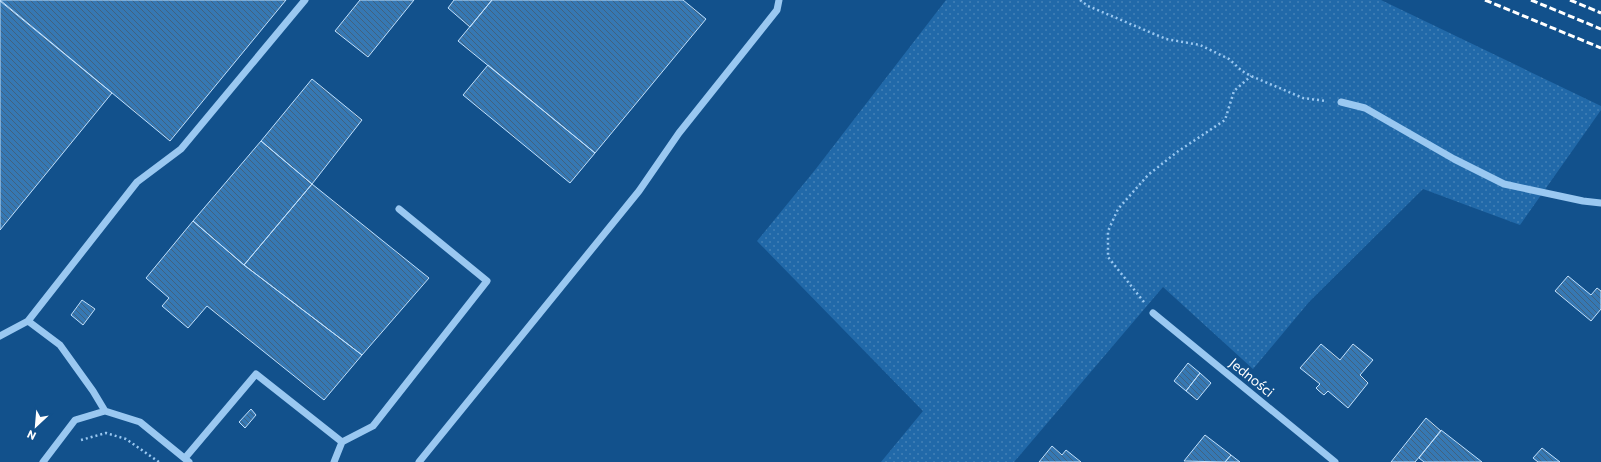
<svg xmlns="http://www.w3.org/2000/svg" width="1601" height="462" viewBox="0 0 1601 462" font-family="Commissioner,sans-serif">
<style>
.grass{fill:url(#grass-dots)}
.building{fill:url(#building-back-hatch);stroke:#c1e0fc}
.lines{fill:none;stroke-linecap:round;stroke-linejoin:round}
.path{stroke:#9ac8f1;stroke-width:2.5;stroke-dasharray:2 3;stroke-linecap:butt}
.minor{stroke:#9ac8f1;stroke-width:7}
.rail{stroke:#fff;stroke-width:3;stroke-dasharray:7 3;stroke-linecap:butt}
.labels{text-anchor:middle;dominant-baseline:central;stroke-width:3.5;stroke-linejoin:round;paint-order:stroke}
.street-label{font-size:14px;fill:#fff;stroke:#12518c}
</style>
<defs>
<pattern id="grass-dots" width="8" height="8" patternUnits="userSpaceOnUse"><rect width="8" height="8" fill="#2169a9"/><path d="M2 2h.1M6 6h.1" fill="none" stroke="#4280b6" stroke-width="1.8" stroke-linecap="round"/></pattern>
<pattern id="building-back-hatch" width="6" height="6" patternUnits="userSpaceOnUse"><rect width="6" height="6" fill="#3678b3"/><path d="M-1 5l2 2M0 0l6 6M5-1l2 2" fill="none" stroke="#416280"/></pattern>
</defs>
<rect width="100%" height="100%" fill="#12518c"/>
<path class="grass" d="M946,0H1381L1601,106V110L1520,225L1423,189L1309,302L1253,369L1163,287L1014,462H881L923,411L757,241L815,170Z"/>
<path class="building" d="M0,0H286L170,141Z
M360,0H414L368,57L335,31Z
M454,0H492L470,27L448,8Z
M492,0H683L706,19L595,153L458,41Z
M0,1L112,93L0,230Z
M488,65L595,153L570,183L463,95Z
M312,79L362,120L312,184L261,141Z
M261,141L312,184L244,265L193,221Z
M312,184L429,278L362,355L244,265Z
M193,221L244,265L362,355L324,400L207,306L188,328L162,306L169,298L146,278Z
M1568,276L1591,295L1597,288L1601,291V309L1591,321L1555,291Z
M82,300L95,309L83,325L71,315Z
M1321,344L1340,360L1353,344L1373,360L1360,375L1368,383L1348,408L1328,391L1324,395L1319,391L1316,388L1320,384L1300,368Z
M1188,363L1200,373L1186,391L1174,381Z
M1200,373L1211,383L1197,400L1186,391Z
M251,409L256,415L245,428L239,422Z
M1426,418L1441,431L1415,462H1391Z
M1441,430L1482,462H1424L1419,458Z
M1205,435L1231,455L1225,462L1184,461Z
M1052,446L1062,455L1066,450L1081,462H1039Z
M1542,448L1560,462H1538L1533,458Z
M1231,455L1240,462H1225Z"/>
<g class="lines">
<path class="path" d="M1080,0L1088,6L1166,39L1200,45L1229,59L1242,71L1251,76L1303,98L1326,101
M1144,302L1108,257V231L1118,209L1148,175L1177,152L1225,120L1234,91L1251,76
M81,440L106,433L126,439L159,462"/>
<path class="minor" d="M1341,102L1365,108L1454,159L1504,184L1583,201L1601,203
M1153,313L1335,462
M28,321L60,345L93,391L105,411
M0,336L28,321L137,182L181,149L305,0
M185,458L256,374L342,442L373,426L487,281L399,209
M43,462L75,420L105,411L140,422L189,462
M334,462L342,442
M419,462L639,191L679,133L777,10L779,0"/>
<path class="rail" d="M1485,0L1601,48
M1531,0L1601,29
M1570,0L1601,13"/>
</g>
<g class="labels">
<g class="street-label">
<text transform="translate(1252 377) rotate(39)">Jedności</text>
</g>
</g>
<g transform="translate(36 426) rotate(206)" stroke="#12518c" stroke-width="3" paint-order="stroke">
<path d="M0-3L7 15L0 10L-7 15Z" fill="#ffffff"/>
<text y="-6" font-size="11" font-weight="bold" text-anchor="middle" fill="#ffffff">N</text>
</g>
</svg>
